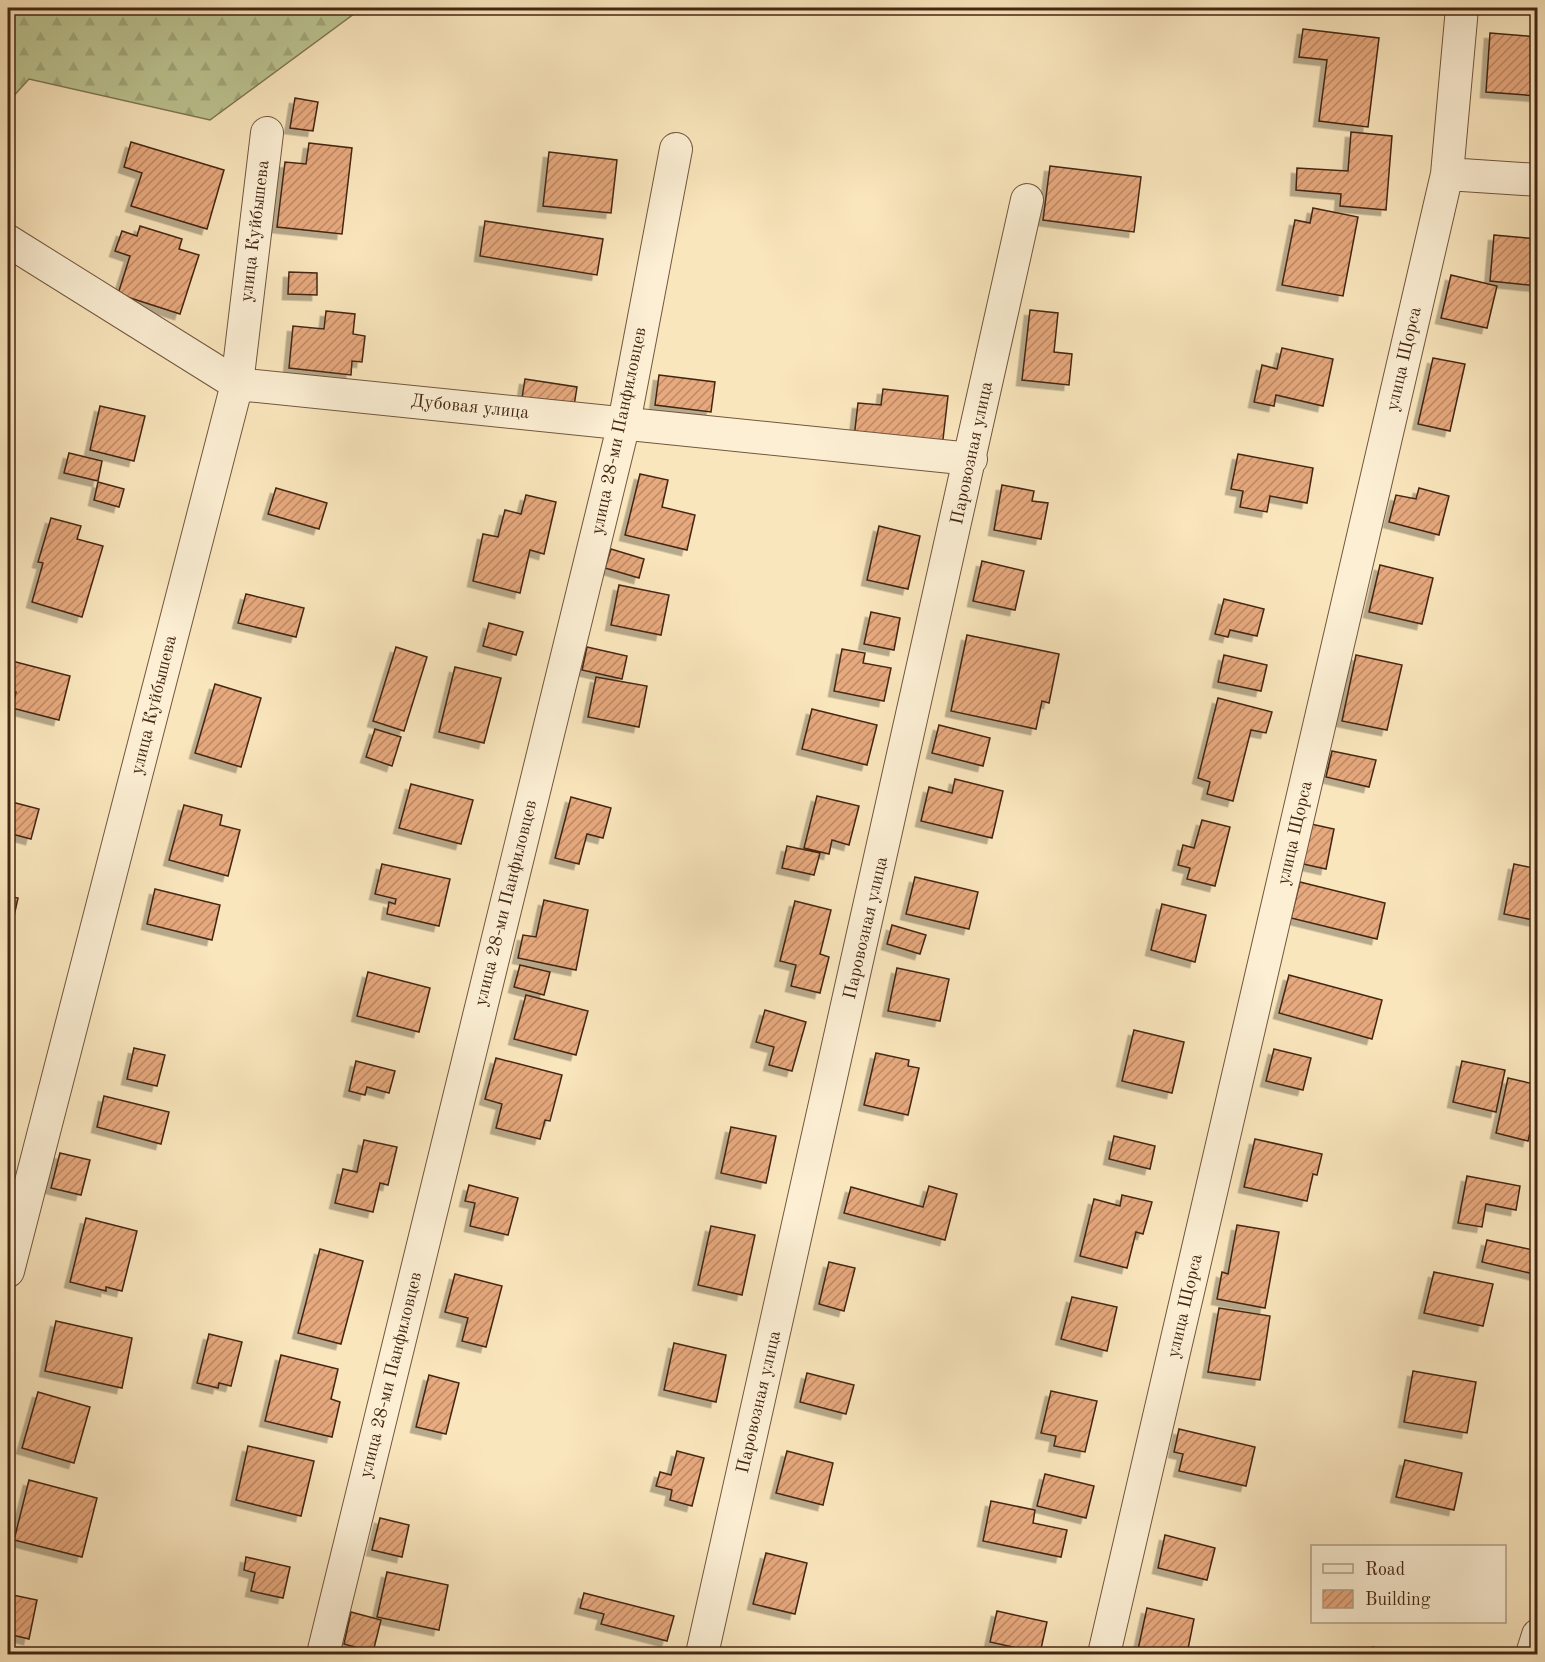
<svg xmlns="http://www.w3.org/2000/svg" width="1545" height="1662" viewBox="0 0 1545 1662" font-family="'Old Standard TT',serif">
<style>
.forest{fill:url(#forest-firs);stroke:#807652;stroke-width:1.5}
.building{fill:url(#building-hatch);stroke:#442613;stroke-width:1.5;filter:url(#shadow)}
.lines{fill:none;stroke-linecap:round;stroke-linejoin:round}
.street-casing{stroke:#72563e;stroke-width:34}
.street{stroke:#fcefd4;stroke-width:32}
.labels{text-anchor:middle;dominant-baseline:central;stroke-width:6;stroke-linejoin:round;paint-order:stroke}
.street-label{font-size:18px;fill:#442613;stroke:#fcefd4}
</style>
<defs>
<pattern id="forest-firs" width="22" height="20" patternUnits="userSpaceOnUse" patternTransform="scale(1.5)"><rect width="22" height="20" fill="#bcc592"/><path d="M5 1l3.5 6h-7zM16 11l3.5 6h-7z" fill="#a3a97d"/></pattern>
<pattern id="building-hatch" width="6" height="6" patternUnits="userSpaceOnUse" patternTransform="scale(1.5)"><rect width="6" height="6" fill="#e7a97e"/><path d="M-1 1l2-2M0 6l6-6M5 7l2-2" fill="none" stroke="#bd8966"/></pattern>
<filter id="shadow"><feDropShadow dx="-5.5" dy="5.5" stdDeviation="0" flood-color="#0004"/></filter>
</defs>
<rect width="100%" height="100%" fill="#fae6bd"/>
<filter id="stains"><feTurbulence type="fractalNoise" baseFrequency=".00333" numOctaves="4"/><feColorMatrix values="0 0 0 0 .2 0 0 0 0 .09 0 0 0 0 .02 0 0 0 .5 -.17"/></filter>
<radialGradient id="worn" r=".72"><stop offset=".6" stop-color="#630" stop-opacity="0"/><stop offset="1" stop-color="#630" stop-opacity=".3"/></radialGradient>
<path class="forest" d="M8,8H362L210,120L29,79L8,102Z"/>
<path class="building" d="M1303,29L1379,38L1368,127L1319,121L1327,60L1299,57Z
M1490,33L1538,37V96L1486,92Z
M295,98L318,102L313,131L290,128Z
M1351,132L1392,136L1386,210L1340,206L1341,194L1296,190L1297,168L1348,171Z
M131,142L224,170L207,229L131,206L142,173L124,167Z
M309,143L352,148L342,234L277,227L285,162L306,164Z
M549,152L617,160L611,213L543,206Z
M1050,166L1141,177L1134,232L1043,220Z
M1313,208L1358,217L1343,296L1282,285L1295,220L1310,223Z
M485,221L603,239L597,275L480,256Z
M140,226L182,239L179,249L199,255L180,314L118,294L130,256L115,251L122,231L137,236Z
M1494,235L1538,239V286L1490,281Z
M289,272L317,273V295L288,294Z
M1451,275L1497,286L1487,328L1441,318Z
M1030,310L1058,313L1054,352L1072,354L1069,385L1022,380Z
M326,311L355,314L353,334L365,336L362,362L352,361L351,375L289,368L293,326L324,329Z
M1282,348L1333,359L1323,406L1276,395L1274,406L1254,402L1262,365L1277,369Z
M1433,358L1465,364L1450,431L1418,424Z
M659,375L715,382L711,412L655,405Z
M525,379L577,387L574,406L522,398Z
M883,389L948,396L942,448L854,438L858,403L881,405Z
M100,406L145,416L134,461L90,450Z
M69,453L102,461L98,481L64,473Z
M1238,454L1313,468L1307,503L1270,496L1267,512L1240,507L1243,491L1231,489Z
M640,474L668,480L662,507L695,515L687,550L625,535Z
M98,482L124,489L119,507L94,500Z
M1002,485L1034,491L1032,501L1048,503L1041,539L994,530Z
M276,488L327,503L319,529L268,514Z
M1419,488L1449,496L1439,535L1389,522L1396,495L1416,499Z
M526,495L556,502L544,554L530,550L520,593L473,581L483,534L498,537L505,510L521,514Z
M51,518L81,526L77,539L103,546L82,617L32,602L43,563L38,562Z
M879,526L920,536L908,589L867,580Z
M611,549L644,559L639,578L605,568Z
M982,561L1024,571L1015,610L973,601Z
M1380,565L1433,578L1422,624L1369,612Z
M619,585L669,595L661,635L611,625Z
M246,594L304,608L296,637L238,623Z
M1224,599L1264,609L1257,636L1230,630L1228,637L1215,634Z
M871,612L900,618L894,650L864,644Z
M489,623L523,632L516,655L483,646Z
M967,635L1059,654L1049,703L1042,701L1036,729L951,711Z
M396,647L427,657L404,731L373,721Z
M587,647L627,656L622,679L582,670Z
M842,649L865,653L863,663L891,668L884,701L834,691Z
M1224,655L1267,665L1261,691L1218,682Z
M1356,655L1402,665L1387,730L1342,721Z
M12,661L70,676L59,720L12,708L16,692L8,690V678Z
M455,667L501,678L484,743L439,732Z
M596,677L647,686L639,727L588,717Z
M215,684L261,698L241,767L195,753Z
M1218,698L1272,712L1266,733L1251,730L1233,801L1207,794L1210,782L1198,778Z
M812,709L877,725L867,765L802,749Z
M939,725L990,738L983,766L932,753Z
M375,729L401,737L392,766L366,757Z
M1332,751L1376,760L1369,787L1326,777Z
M955,779L1003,791L992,838L921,821L929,787L952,793Z
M411,784L473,800L461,844L399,828Z
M817,796L859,806L849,845L832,840L829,854L804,848Z
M571,797L611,808L603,838L587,834L579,864L555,858Z
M8,801L39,809L31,839L8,833Z
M184,805L222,815L220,825L240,830L228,876L169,860Z
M1202,820L1230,827L1215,886L1187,879L1190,868L1178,865L1183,845L1194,848Z
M1302,822L1334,829L1326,869L1294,862Z
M787,846L820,853L814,875L782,868Z
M382,864L450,879L439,926L387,914L389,902L395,904L396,899L375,894Z
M1514,864L1538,869V921L1504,914Z
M915,877L978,892L969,929L906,914Z
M1300,882L1385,903L1377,939L1291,918Z
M155,889L220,905L212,940L147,924Z
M8,896L18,898L12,925L8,924Z
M544,900L588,910L576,970L518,958L523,935L536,937Z
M795,901L831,910L820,954L829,957L820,993L791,986L796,965L780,961Z
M1162,904L1206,915L1195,962L1151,950Z
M892,925L926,935L920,954L887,944Z
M520,965L550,972L544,995L514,987Z
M897,968L949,979L940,1021L888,1011Z
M368,972L430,988L419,1032L357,1016Z
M1289,975L1382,1000L1372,1039L1279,1013Z
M526,995L588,1011L576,1055L514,1039Z
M765,1010L806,1022L792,1071L769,1065L774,1047L756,1042Z
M1134,1030L1184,1042L1172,1093L1122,1081Z
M134,1048L165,1055L157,1086L127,1079Z
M1274,1049L1311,1058L1303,1090L1266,1081Z
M876,1053L909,1060L908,1066L919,1068L908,1115L864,1105Z
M496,1058L562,1075L550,1121L545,1120L540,1139L496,1128L502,1104L485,1099Z
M356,1061L395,1071L389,1093L367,1087L365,1095L349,1091Z
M1462,1061L1505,1070L1496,1112L1453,1102Z
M1508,1078L1538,1085V1100L1528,1141L1496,1133Z
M104,1096L169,1112L161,1144L97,1127Z
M731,1127L776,1136L766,1183L721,1173Z
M1114,1136L1155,1146L1150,1169L1109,1159Z
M1255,1139L1322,1154L1317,1175L1313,1174L1307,1201L1244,1187Z
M364,1140L397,1147L388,1185L380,1183L373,1212L335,1203L343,1169L357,1172Z
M60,1153L90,1160L81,1195L51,1188Z
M1467,1176L1520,1186L1516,1210L1486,1204L1482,1227L1458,1223Z
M469,1185L518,1198L508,1235L470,1226L475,1203L465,1201Z
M929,1186L957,1194L945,1240L844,1213L851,1187L923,1207Z
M1122,1195L1152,1202L1143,1234L1136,1232L1127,1268L1080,1256L1094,1199L1120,1206Z
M86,1218L137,1231L122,1291L106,1287V1291L70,1282Z
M1237,1225L1279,1232L1265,1308L1217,1299L1222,1272L1228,1274Z
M711,1226L755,1235L742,1295L698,1285Z
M1487,1240L1538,1251V1275L1482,1262Z
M320,1249L363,1261L341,1344L298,1333Z
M829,1262L855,1268L844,1311L819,1304Z
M1434,1272L1493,1284L1483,1326L1424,1313Z
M455,1274L502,1286L486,1347L462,1341L468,1318L445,1312Z
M1072,1297L1117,1307L1107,1351L1061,1339Z
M1219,1308L1270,1316L1260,1380L1208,1372Z
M56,1321L132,1338L122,1388L45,1371Z
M209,1334L242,1342L231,1386L219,1383L218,1388L197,1383Z
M674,1343L726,1355L716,1402L664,1390Z
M281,1355L338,1369L331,1399L340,1402L332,1437L265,1421Z
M1413,1371L1476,1382L1467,1433L1404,1422Z
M807,1373L854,1385L846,1414L800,1402Z
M429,1375L459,1383L446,1434L416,1427Z
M1051,1391L1097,1401L1085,1452L1054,1446L1056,1436L1041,1433Z
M38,1392L90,1407L74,1463L22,1448Z
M1179,1429L1255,1447L1246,1486L1179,1471L1183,1454L1174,1452Z
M248,1446L314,1461L301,1516L236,1500Z
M677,1451L704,1458L692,1506L670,1500L672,1490L656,1486L660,1472L671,1475Z
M787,1451L833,1463L823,1505L776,1493Z
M1405,1460L1462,1473L1454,1510L1396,1497Z
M1045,1474L1094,1486L1086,1518L1037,1506Z
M29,1480L97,1498L82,1557L14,1540Z
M991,1501L1035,1510L1033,1523L1067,1530L1061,1557L983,1541Z
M380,1518L409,1525L402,1557L372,1550Z
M1165,1535L1215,1548L1207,1580L1158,1568Z
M766,1553L807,1563L795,1614L753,1604Z
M246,1557L290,1567L283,1598L251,1591L255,1573L244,1570Z
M387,1572L448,1585L439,1630L377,1617Z
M584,1593L674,1616L667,1641L601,1624L604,1614L580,1608Z
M8,1594L37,1600L29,1639L8,1634Z
M1147,1608L1194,1619L1187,1654H1137Z
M997,1611L1047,1622L1040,1653L990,1642Z
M351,1612L381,1620L373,1652L344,1644Z
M1372,1647L1409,1654H1370Z"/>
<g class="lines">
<g class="street-casing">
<path id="street" d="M1447,174L1538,180
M8,241L237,384L971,459
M8,1271L237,384L267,133
M323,1654L624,423L676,149
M702,1654L1027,200
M1104,1654L1447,174L1462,8
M1532,1654L1538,1635"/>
</g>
<use href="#street" class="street"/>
</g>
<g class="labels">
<g class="street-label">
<text transform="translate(255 231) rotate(-83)">улица Куйбышева</text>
<text transform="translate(1404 359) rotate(-77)">улица Щорса</text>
<text transform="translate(470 407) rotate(6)">Дубовая улица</text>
<text transform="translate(619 431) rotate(-78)">улица 28-ми Панфиловцев</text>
<text transform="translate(972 453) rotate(-78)">Паровозная улица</text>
<text transform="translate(154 705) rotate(-76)">улица Куйбышева</text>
<text transform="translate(1295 833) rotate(-77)">улица Щорса</text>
<text transform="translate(506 903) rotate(-76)">улица 28-ми Панфиловцев</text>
<text transform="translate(866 928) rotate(-77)">Паровозная улица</text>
<text transform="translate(1185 1306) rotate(-77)">улица Щорса</text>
<text transform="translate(391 1375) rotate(-76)">улица 28-ми Панфиловцев</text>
<text transform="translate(759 1402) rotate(-77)">Паровозная улица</text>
</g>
</g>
<rect width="1545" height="1662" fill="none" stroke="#fae6bd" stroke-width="30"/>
<rect x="9" y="9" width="1527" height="1644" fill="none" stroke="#442613" stroke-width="3"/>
<rect x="15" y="15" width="1515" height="1632" fill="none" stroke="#442613" stroke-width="1.5"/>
<rect x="1311" y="1545" width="195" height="78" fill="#fcefd4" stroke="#b29f87" stroke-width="1.5"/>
<rect x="1323" y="1564" width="30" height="9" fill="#fcefd4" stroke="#b29f87" stroke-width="1.5"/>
<text x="1365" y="1575" font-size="18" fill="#442613">Road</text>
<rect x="1323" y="1590" width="30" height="18" fill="url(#building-hatch)" stroke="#b29f87" stroke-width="1.5"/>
<text x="1365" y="1605" font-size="18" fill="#442613">Building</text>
<rect width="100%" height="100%" filter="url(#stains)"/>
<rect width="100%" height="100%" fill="url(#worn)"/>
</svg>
